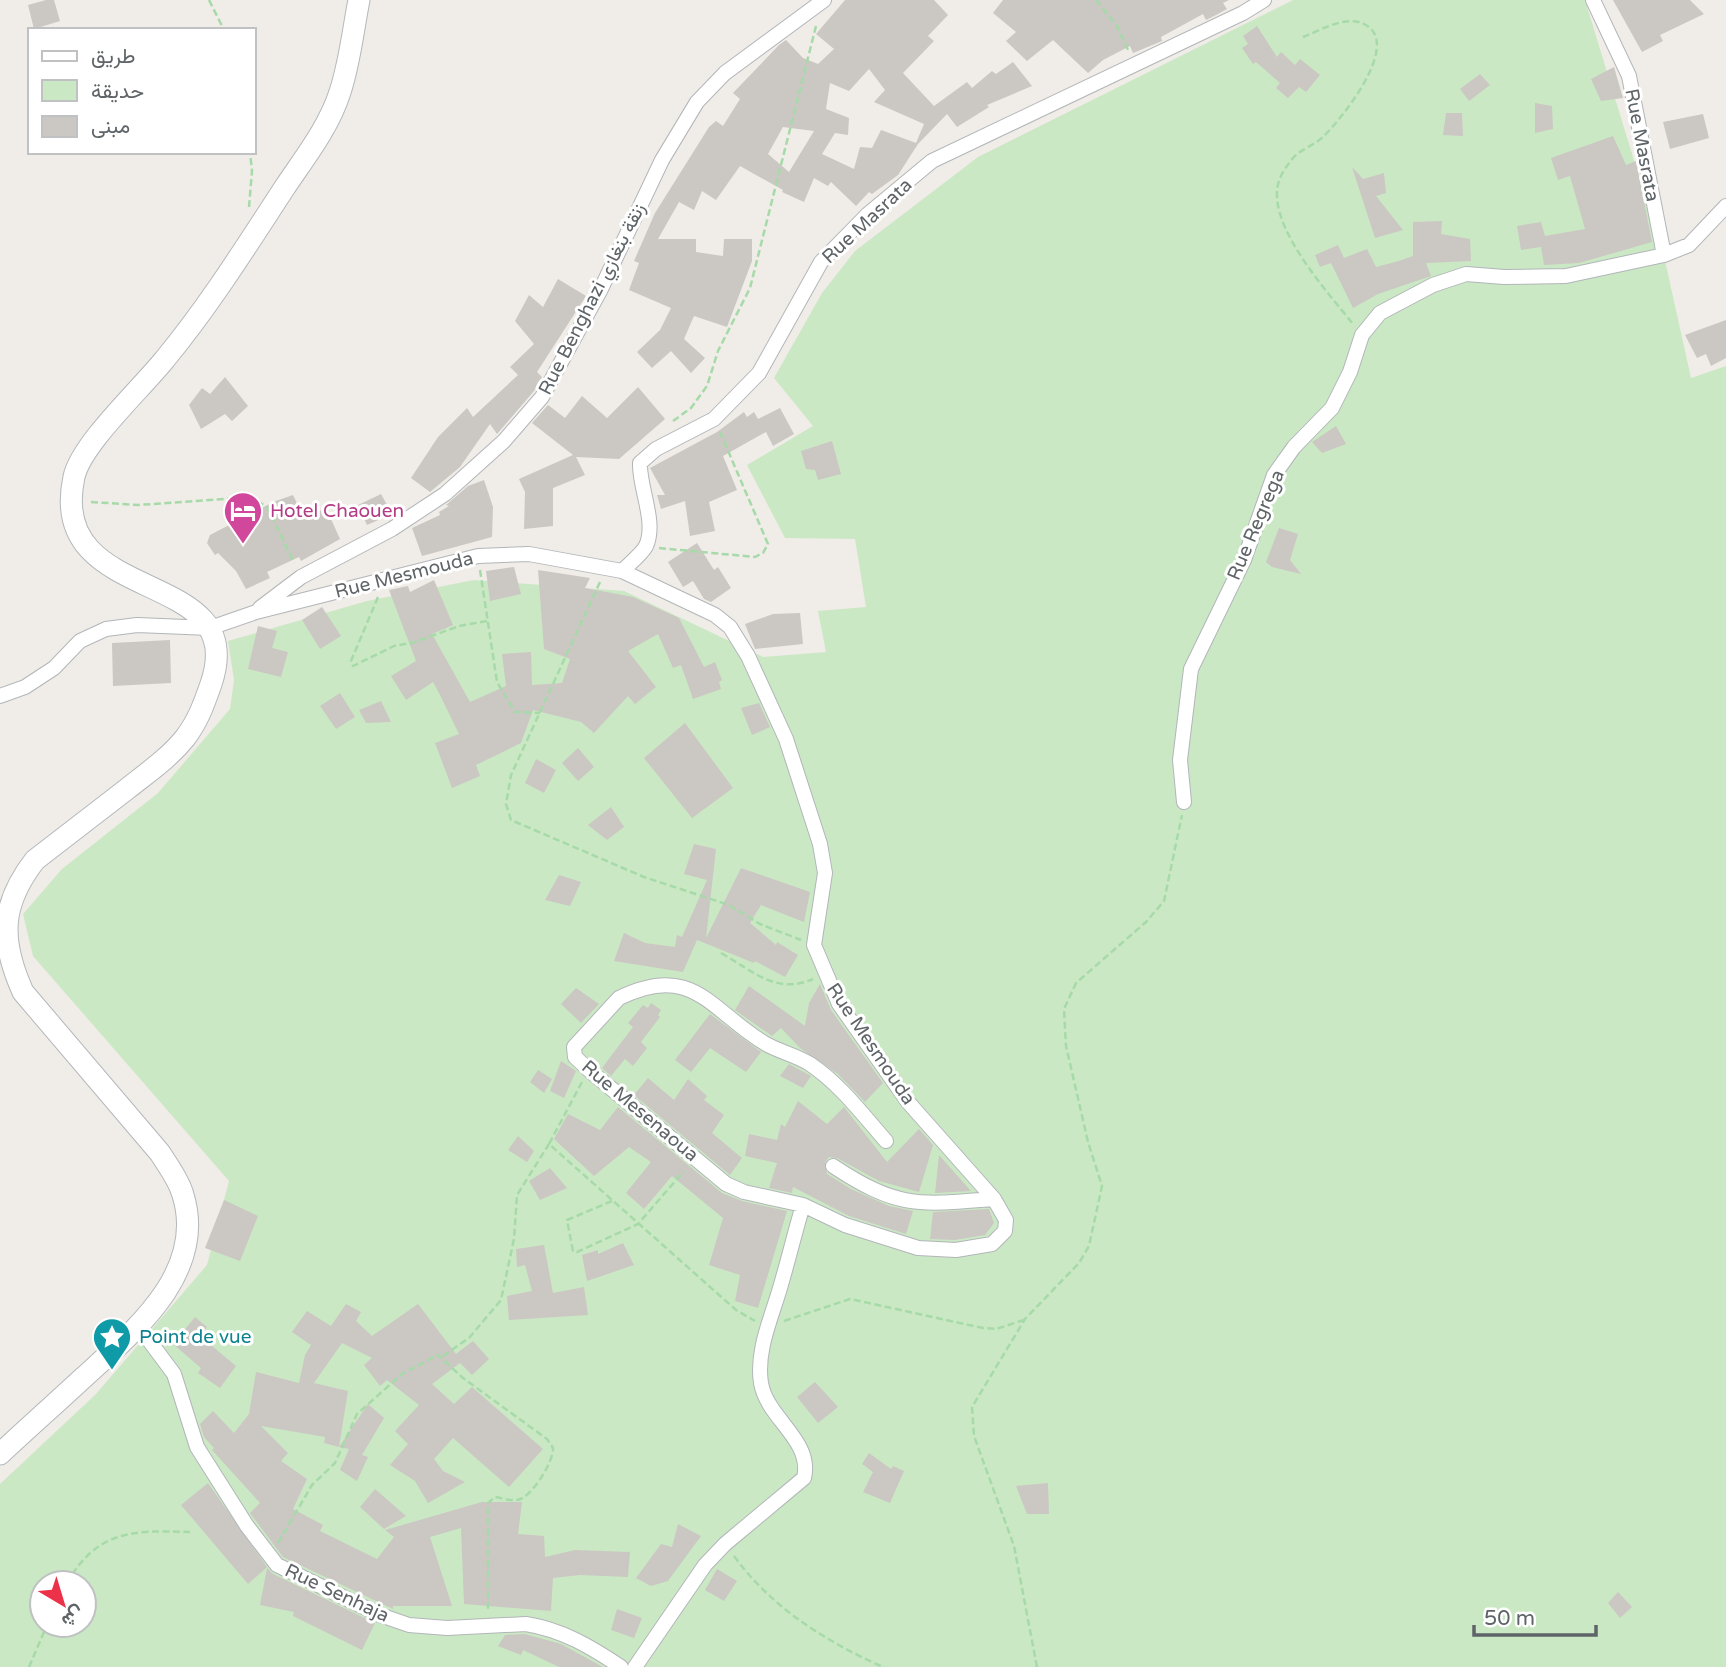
<svg xmlns="http://www.w3.org/2000/svg" width="1726" height="1667" viewBox="0 0 1726 1667" font-family="'Varela Round',Vazirmatn,sans-serif">
<style>
.green{fill:#cbe8c4;fill-rule:evenodd}
.building{fill:#cbc7c3;fill-rule:evenodd}
.lines{fill:none;stroke-linecap:round;stroke-linejoin:round}
.street-casing{stroke:#b2b6b9;stroke-width:16}
.secondary-casing{stroke:#b3b8bb;stroke-width:23}
.path{stroke:#a6daa9;stroke-width:2.5;stroke-dasharray:7 3.5;stroke-linecap:butt}
.street{stroke:#fff;stroke-width:14}
.secondary{stroke:#fff;stroke-width:21}
.labels{text-anchor:middle;dominant-baseline:central;stroke-width:6;stroke-linejoin:round;paint-order:stroke}
.street-label{font-size:19px;fill:#5e6467;stroke:#fff}
.hotel-label{font-size:19px;fill:#b23c85;stroke:#fff;text-anchor:start}
.culture-label{font-size:19px;fill:#0d838f;stroke:#fff;text-anchor:start}
</style>
<rect width="100%" height="100%" fill="#f0ece7"/>
<path class="green" d="M1293,0H1585L1666,265L1691,378L1726,366V1667H0V1484L96,1394L207,1265L229,1181L33,956L23,914L62,869L158,793L230,709L234,680L228,641L367,601L474,580L624,591L763,657L826,652L818,611L866,607L855,539L785,538L747,465L813,426L774,378L822,293L855,251L978,157ZM42,1583H84V1625H42Z"/>
<path class="building" d="M46,0H54L60,21L34,29L28,5Z
M845,0H934L948,15L928,36L934,41L903,73L934,106L967,82L972,88L992,71L996,74L1013,62L1032,86L987,105L989,107L957,127L947,114L918,144L898,175L872,194L869,192L856,206L831,182L828,186L814,178L804,202L782,192L783,190L740,166L716,200L702,191L694,210L679,202L658,239H696V252L723,256L724,239H752V261L727,327L694,316L684,339L705,358L691,373L671,351L652,368L637,352L660,330L671,308L629,290L639,263L634,261L655,213L709,127L716,121L723,126L740,99L733,93L779,45L786,40L803,58L818,64L834,49L816,34ZM869,69L885,90L874,102L924,124L916,143L881,130L872,148L860,147L854,169L822,154L835,133L848,135L849,118L826,109L830,83L849,91ZM783,127L814,131L789,172L768,154Z
M1003,0H1229L1223,3L1227,9L1216,15L1206,20L1203,14L1161,37L1162,41L1133,53L1130,46L1103,60L1088,73L1053,40L1027,61L1006,41L1016,32L993,13Z
M1613,0H1690L1704,14L1660,35L1663,41L1642,52Z
M1257,26L1277,57L1281,52L1295,65L1300,59L1320,75L1306,92L1299,87L1288,98L1276,88L1280,83L1256,62L1253,64L1242,48L1248,44L1243,36Z
M1614,67L1623,98L1601,101L1591,79Z
M1480,74L1490,85L1469,101L1460,89Z
M1535,103L1552,106L1553,129L1535,133Z
M1446,113H1462L1463,136L1443,135Z
M1703,114L1709,138L1670,149L1663,122Z
M1613,136L1626,165L1636,161L1652,242L1579,263L1544,265L1541,247L1521,250L1517,226L1541,222L1545,236L1585,229L1570,176L1558,180L1551,158Z
M1352,167L1363,179L1384,173L1386,193L1376,196L1403,230L1375,238Z
M1442,221L1441,234L1470,239L1471,261L1426,263L1431,276L1378,294L1353,308L1331,263L1320,267L1315,255L1338,245L1344,258L1367,249L1376,267L1399,261L1413,256V222Z
M558,279L586,296L537,372L542,377L534,391L497,434L490,424L460,467L430,492L411,478L438,437L467,408L473,417L518,375L510,367L534,344L515,321L529,295L543,307Z
M1726,320V358L1711,366L1706,354L1697,358L1685,335Z
M225,377L248,406L232,421L225,414L201,429L189,405L202,388L210,394Z
M638,387L665,419L619,459L576,457L585,475L553,488V526L524,529L525,492L519,479L573,455L532,423L548,405L565,418L582,396L607,418Z
M780,408L794,434L773,446L766,432L723,456L737,490L709,502L715,531L690,536L685,501L661,509L657,495H665L650,468L717,432L744,412L747,417L754,412L758,419Z
M1336,426L1346,444L1322,453L1312,442Z
M832,441L841,474L818,480L815,470L806,469L801,451Z
M484,480L493,507L492,537L422,556L412,528L440,515L439,512L449,506L446,505L468,486Z
M381,494L392,514L367,525L358,505Z
M293,495L304,518L326,508L340,539L301,561L299,557L267,572L270,578L246,589L236,571L218,553L215,555L207,543L210,535L273,502Z
M1279,528L1298,534L1290,560L1301,574L1272,567L1266,562Z
M697,543L714,570L718,567L731,588L711,602L704,599L693,581L683,587L668,562Z
M514,567L521,594L490,601L486,571Z
M538,570L590,578L585,588L633,597L679,618L704,667L715,662L722,680L719,682L721,689L693,699L681,665L673,668L658,634L628,651L656,687L635,704L628,696L594,733L581,722L533,710L521,743L476,765L480,776L452,788L435,743L459,734L439,693L433,682L406,700L391,676L416,661L389,590L408,586L410,592L434,580L453,625L432,634L470,702L506,686L502,654L531,652L532,685L562,683L570,659L544,649Z
M322,607L341,636L320,649L302,620Z
M800,613L803,644L755,649L745,624L773,614Z
M258,626L277,631L272,648L288,652L281,677L248,669Z
M170,640L171,683L113,686L112,643Z
M340,693L355,717L336,729L320,706Z
M381,701L391,722L366,723L359,710Z
M759,703L770,727L752,735L741,708Z
M685,723L733,788L692,818L644,758Z
M578,748L594,767L578,781L562,763Z
M536,759L556,770L544,793L525,783Z
M611,807L624,827L607,840L588,825Z
M694,844L716,849L706,938L741,868L810,892L804,922L761,905L750,923L776,945L777,942L798,955L785,977L755,961L754,963L697,940L683,972L614,961L624,933L645,943L675,947L677,935L682,937L707,880L684,874Z
M559,875L581,882L570,906L545,900Z
M820,984L831,1010L883,1083L865,1102L838,1074L800,1048L781,1028L772,1036L735,1010L749,986L805,1026L809,1003Z
M576,988L599,1004L581,1023L561,1004Z
M651,1003L661,1010L658,1015L660,1017L641,1042L647,1048L633,1066L625,1059L611,1076L602,1068L633,1027L628,1023L643,1005L648,1008Z
M710,1014L761,1052L746,1072L710,1048L691,1072L675,1060Z
M561,1061L576,1071L564,1098L550,1091Z
M789,1064L811,1076L803,1088L780,1076Z
M538,1070L552,1079L544,1093L530,1082Z
M648,1078L674,1100L688,1079L707,1096L704,1100L724,1115L712,1133L742,1158L730,1175L634,1095Z
M798,1101L827,1124L844,1107L887,1162L919,1129L933,1145L919,1192L879,1181L837,1158L829,1157L825,1162L827,1174L851,1189L889,1206L913,1211L906,1234L849,1216L793,1187L792,1193L769,1188L777,1163L745,1156L749,1134L777,1140L781,1124L785,1127Z
M618,1107L722,1193L742,1201L787,1211L758,1308L735,1301L740,1275L709,1265L723,1218L672,1176L644,1209L626,1193L651,1162L629,1147L594,1176L554,1139L568,1114L600,1130Z
M518,1136L534,1151L527,1162L508,1150Z
M939,1155L971,1191L935,1193Z
M550,1168L567,1188L540,1200L529,1181Z
M224,1200L258,1216L240,1261L205,1248Z
M989,1209L994,1223L985,1235L955,1240L930,1239L933,1212Z
M623,1243L634,1265L587,1281L582,1255L598,1250V1254Z
M544,1245L553,1293L584,1287L588,1315L509,1320L507,1296L532,1291L525,1265L517,1267L516,1249Z
M346,1304L361,1312L356,1321L372,1336L418,1304L456,1354L473,1341L489,1359L472,1375L460,1363L432,1384L454,1404L472,1387L543,1449L509,1487L453,1438L434,1459L443,1471L465,1482L428,1503L415,1481L390,1465L408,1444L395,1431L419,1405L387,1380L380,1386L364,1365L372,1358L342,1343L314,1383L348,1391L339,1447L324,1443L325,1437L261,1426L288,1453L281,1461L307,1479L293,1509L323,1525L320,1531L377,1559L394,1537L385,1530L482,1502H522L518,1534L544,1536L545,1557L575,1550L630,1552L628,1577L580,1575L553,1578L551,1611L464,1604L461,1528L430,1537L452,1606H393V1609L283,1557L250,1513L260,1503L212,1450L214,1448L204,1437L200,1424L213,1411L234,1433L249,1414L256,1372L299,1383L305,1355L311,1345L292,1332L307,1311L331,1326Z
M195,1317L207,1327L200,1336L236,1366L220,1388L198,1373L201,1368L173,1344Z
M815,1382L838,1407L818,1423L797,1397Z
M368,1404L384,1418L362,1455L368,1457L357,1481L340,1470L349,1449L339,1447Z
M869,1453L891,1469L893,1466L904,1471L890,1503L863,1492L873,1472L862,1464Z
M208,1483L267,1567L248,1584L181,1505Z
M1048,1483L1049,1514H1027L1016,1486Z
M375,1489L406,1516L384,1529L360,1507Z
M678,1524L701,1536L668,1581L651,1586L636,1578L661,1544L672,1547Z
M267,1568L273,1574L375,1623L362,1650L293,1616L294,1612L260,1605Z
M717,1569L737,1581L724,1601L705,1590Z
M1618,1592L1632,1607L1620,1618L1608,1603Z
M617,1609L642,1618L634,1638L611,1630Z
M525,1634L561,1644L603,1667H559L523,1650L521,1655L498,1646L505,1635Z"/>
<g class="lines">
<g class="street-casing">
<path id="street" d="M1593,0L1629,76L1664,255
M622,571C629,564 641,555 646,546C657,522 639,488 640,463L656,449L714,419L759,373L821,262L867,215L932,161L1243,13L1264,0
M260,608L301,577L392,529L445,494L504,441L542,397L600,291L662,160L697,102L725,73L824,0
M0,696L25,687L54,668L80,641L106,629L137,625L210,628L256,612L478,556L529,554L622,571L715,615L730,627L748,656L786,739L820,844L825,873L814,945L839,1004L908,1102L994,1199L1006,1220L1005,1231L992,1244L956,1250L918,1248L845,1225L803,1205C795,1232 788,1261 780,1288C771,1319 756,1351 761,1383C767,1419 813,1440 804,1478L725,1544L705,1565L635,1667
M1184,802L1180,760L1191,669L1244,560L1274,475L1294,447L1332,408L1350,372L1362,335L1380,313L1433,285L1466,274L1504,277L1566,276L1664,255L1689,245L1726,206
M833,1166C898,1209 919,1205 994,1199
M803,1205L744,1192L726,1184L589,1070L575,1057L574,1047L619,998C694,961 711,1012 766,1044C780,1052 796,1055 810,1064C840,1084 863,1115 886,1141
M139,1327L174,1374L197,1447L247,1526L277,1565L380,1615L409,1625L447,1628L526,1624C563,1630 591,1647 621,1667"/>
</g>
<g class="secondary-casing">
<path id="secondary" d="M0,1454C28,1428 56,1403 83,1378C133,1332 207,1273 183,1195C179,1180 168,1166 160,1153L23,992C0,941 0,905 35,860C66,836 96,813 127,789C147,773 169,758 185,738C198,721 204,704 211,684C252,564 45,610 74,477C81,444 142,388 165,359C209,306 247,245 285,187C305,157 329,127 340,92C350,62 353,30 359,0"/>
</g>
<path class="path" d="M209,0L224,30
M1096,0L1117,26L1129,52
M1303,37C1324,29 1353,10 1372,30C1393,55 1341,119 1324,136C1315,145 1301,149 1293,158C1284,169 1276,181 1277,196C1278,237 1328,293 1353,324
M249,207L252,171L250,152
M673,421L691,408L707,386L718,351L750,288L816,26
M91,502L138,505L252,497L268,508L294,563
M659,548L755,557L763,553L768,544L720,432
M480,570L497,682L515,712L540,713
M600,582L511,775L506,804L511,820L644,877L729,905L760,924L801,940
M378,597L351,661L353,666L394,646L415,642L459,626L487,621
M721,953C753,971 776,995 813,979
M582,1082L549,1144L736,1310L755,1321
M612,1201L567,1220L573,1251L577,1252L638,1224L684,1171
M784,1321L850,1299L983,1328L996,1329L1024,1320
M443,1356L469,1338L501,1300L514,1239L517,1195L549,1144
M278,1543L312,1485L335,1463L357,1414L402,1374L438,1355L463,1378L547,1439L553,1448C554,1461 531,1499 517,1500C510,1501 502,1498 495,1497L488,1503V1609
M734,1556C772,1608 825,1641 883,1667
M67,1583C97,1530 133,1530 190,1532
M29,1667L47,1625
M1037,1667L1014,1546L974,1436L972,1407L1025,1319L1079,1263L1089,1246L1102,1186L1088,1142L1066,1046L1064,1009L1076,983L1146,922L1164,901L1182,815"/>
<use href="#street" class="street"/>
<use href="#secondary" class="secondary"/>
</g>
<defs>
<g id="hotel-pin" transform="scale(2.0125)"><path d="M0 17L-7.5 6A9.5 9.5 0 1 1 7.5 6Z" fill="#d1479c" stroke="#fff"/><path d="M-6-4.5h1.5V1H6V5H4.5V3h-9V5H-6ZM-4 0a1.8 1.8 0 1 1 3.6 0ZM.5 0V-2.5h3Q6-2.5 6 0Z" fill="#fff"/></g>
<g id="sight-pin" transform="scale(2.0125)"><path d="M0 17L-7.5 6A9.5 9.5 0 1 1 7.5 6Z" fill="#0f9aa8" stroke="#fff"/><path d="M0-6L1.8-2.2L6-1.7L2.9 1.2L3.7 5.4L0 3.3L-3.7 5.4L-2.9 1.2L-6-1.7L-1.8-2.2Z" fill="#fff"/></g>
</defs>
<g fill-rule="evenodd">
<use href="#hotel-pin" x="243" y="511"/>
<use href="#sight-pin" x="112" y="1337"/>
</g>
<g class="labels">
<g class="street-label">
<text transform="translate(1642 145) rotate(79)">Rue Masrata</text>
<text transform="translate(867 221) rotate(-43)">Rue Masrata</text>
<text transform="translate(592 299) rotate(-63)">Rue Benghazi زنقة بنغازي</text>
<text transform="translate(1256 525) rotate(-67)">Rue Regrega</text>
<text transform="translate(404 575) rotate(-14)">Rue Mesmouda</text>
<text transform="translate(871 1044) rotate(56)">Rue Mesmouda</text>
<text transform="translate(640 1111) rotate(40)">Rue Mesenaoua</text>
<text transform="translate(337 1593) rotate(25)">Rue Senhaja</text>
</g>
<g class="hotel-label">
<text x="270" y="511">Hotel Chaouen</text>
</g>
<g class="culture-label">
<text x="139" y="1337">Point de vue</text>
</g>
</g>
<rect x="28" y="28" width="228" height="126" fill="#ffffff" stroke="#bfc1c2" stroke-width="2"/>
<rect x="42" y="51" width="35" height="10" fill="#ffffff" stroke="#bfc1c2" stroke-width="2"/>
<text x="91" y="63" font-size="21" fill="#5e6467">طريق</text>
<rect x="42" y="80" width="35" height="21" fill="#cbe8c4" stroke="#bfc1c2" stroke-width="2"/>
<text x="91" y="98" font-size="21" fill="#5e6467">حديقة</text>
<rect x="42" y="116" width="35" height="21" fill="#cbc7c3" stroke="#bfc1c2" stroke-width="2"/>
<text x="91" y="133" font-size="21" fill="#5e6467">مبنى</text>
<g transform="translate(63 1604) rotate(142)"><circle r="33" fill="#ffffff" stroke="#bfc1c2" stroke-width="2"/>
<path d="M0-5L12 26L0 18L-12 26Z" fill="#ec3249"/>
<text y="-10" font-size="19" font-weight="bold" text-anchor="middle" fill="#5e6467">ش</text>
</g>
<path d="M1474 1625v10h122v-10" fill="none" stroke="#5e6467" stroke-width="3.5"/>
<text x="1484" y="1625" font-size="21" fill="#5e6467" stroke="#ffffff" stroke-width="5" paint-order="stroke">50 m</text>
</svg>
